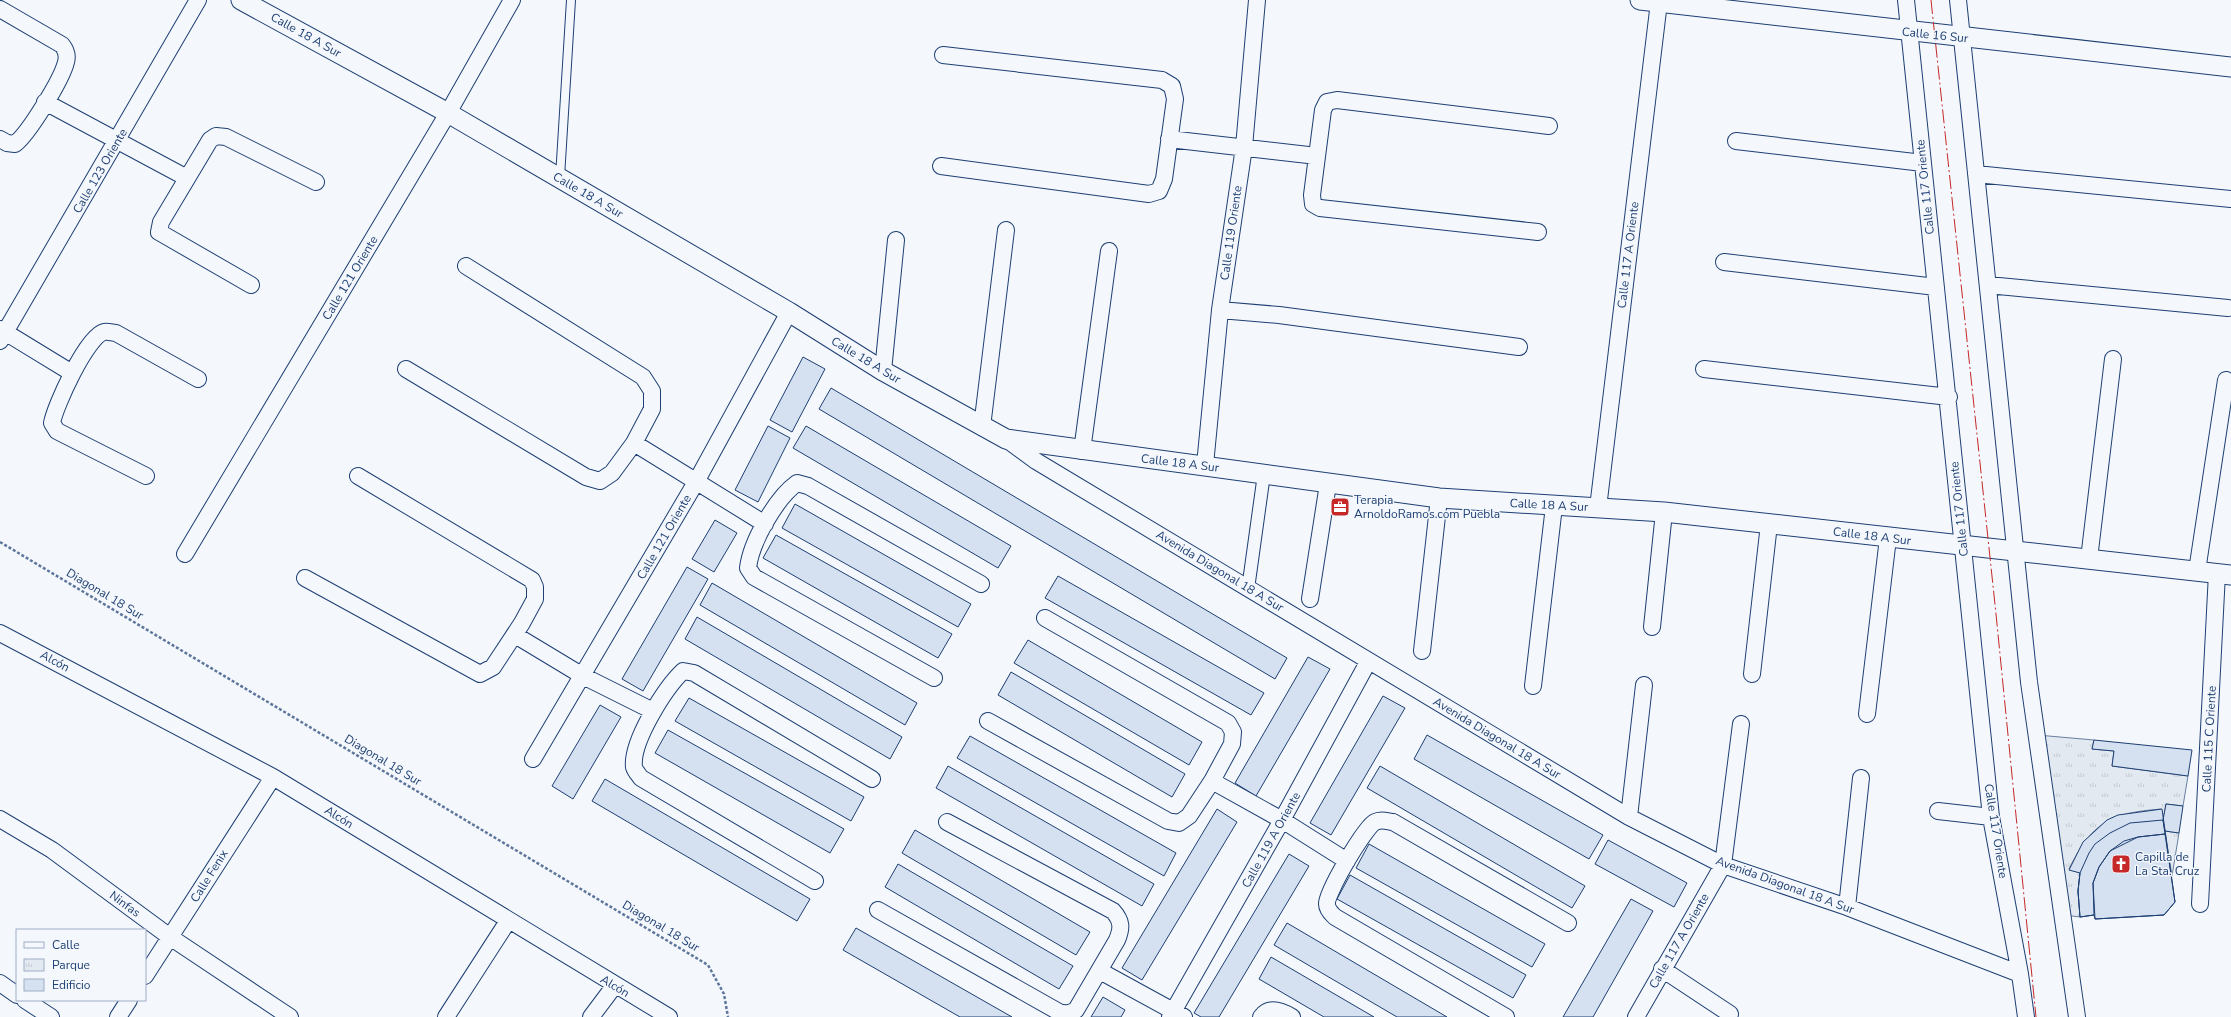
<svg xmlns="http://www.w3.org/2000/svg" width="2231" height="1017" viewBox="0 0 2231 1017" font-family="'Nunito Sans',sans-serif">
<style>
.park{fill:url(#park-tufts);stroke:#687fa3}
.building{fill:#d5e0f0;stroke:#1d3f73}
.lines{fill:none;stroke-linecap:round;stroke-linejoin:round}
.service-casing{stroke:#1d3f73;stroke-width:10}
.pedestrian-casing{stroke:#1d3f73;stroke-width:14}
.minor-casing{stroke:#1d3f73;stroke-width:18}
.tertiary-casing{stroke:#1d3f73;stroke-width:21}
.path{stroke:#5e769c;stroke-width:2.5;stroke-dasharray:3 2;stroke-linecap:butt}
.service{stroke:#f4f7fb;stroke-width:8}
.pedestrian{stroke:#f4f7fb;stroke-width:12}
.minor{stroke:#f4f7fb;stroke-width:16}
.tertiary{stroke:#f4f7fb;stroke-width:19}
.power{stroke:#c62828;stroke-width:1;stroke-dasharray:14 3 2 3;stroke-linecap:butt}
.labels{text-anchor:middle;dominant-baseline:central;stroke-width:3;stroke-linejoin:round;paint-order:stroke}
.street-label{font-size:12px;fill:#1d3f73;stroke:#f4f7fb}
.poi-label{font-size:12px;fill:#1d3f73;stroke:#f4f7fb;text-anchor:start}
</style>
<defs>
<pattern id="park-tufts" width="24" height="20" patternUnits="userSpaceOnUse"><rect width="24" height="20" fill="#e3e9f0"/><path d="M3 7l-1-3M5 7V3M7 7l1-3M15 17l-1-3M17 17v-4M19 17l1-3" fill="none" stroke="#c2c9d1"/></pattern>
</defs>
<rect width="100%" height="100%" fill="#f4f7fb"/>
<path class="park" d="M2037,735L2094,740L2092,749L2114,751L2112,766L2188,776L2183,806L2166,804L2163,820L2161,809C2110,813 2092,822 2069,869L2080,873L2078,891L2080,917L2064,915Z
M2165,831L2179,833L2172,876Z"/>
<path class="building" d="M803,357L825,369L792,432L770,420Z
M831,388L1287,658L1275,679L819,409Z
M768,426L790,438L758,502L735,490Z
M806,426L1011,546L998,568L793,448Z
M795,504L971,604L958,627L782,528Z
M715,520L737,533L714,572L692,559Z
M776,535L952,634L938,658L763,558Z
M687,567L708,579L643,691L622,679Z
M1058,576L1264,693L1251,715L1045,598Z
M712,583L917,703L905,725L700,605Z
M697,617L902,737L890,759L685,639Z
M1028,640L1202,742L1189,765L1014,663Z
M1308,657L1330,669L1256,796L1235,783Z
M1011,672L1185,774L1172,797L998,695Z
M1383,696L1405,708L1331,835L1310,823Z
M689,698L864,797L851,821L675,721Z
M600,705L621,717L573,799L552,786Z
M668,730L844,829L830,853L655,753Z
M1427,735L1603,835L1589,859L1414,759Z
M970,736L1176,853L1164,876L957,758Z
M2094,740L2192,750L2188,776L2112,766L2114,751L2092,749Z
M948,766L1154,884L1142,906L936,788Z
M1380,766L1585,886L1572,908L1367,788Z
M605,779L810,899L797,921L592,801Z
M2166,804L2183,806L2179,833L2165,831L2163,820Z
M1217,809L1237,822L1142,980L1122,968Z
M2162,809L2175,902L2164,915L2095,919L2094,915L2080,917L2078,891L2080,873L2069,870L2083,842L2107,820L2118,815Z
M2163,820L2165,834L2138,837L2110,851L2099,867L2093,883L2094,915L2080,917L2078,891L2080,873L2089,853L2095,844L2110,833L2130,823Z
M915,830L1090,932L1076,955L902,853Z
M2165,834L2175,902L2164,915L2095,919L2093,883L2099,867L2110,851L2124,841L2138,837Z
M1608,840L1687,883L1674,907L1595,864Z
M1369,844L1545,944L1532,967L1356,868Z
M1289,854L1309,866L1219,1017H1201L1194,1013Z
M898,864L1073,966L1059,989L885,887Z
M1350,875L1526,975L1513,998L1337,899Z
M1631,899L1653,911L1593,1017H1563Z
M1287,923L1447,1017H1397L1274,945Z
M856,928L1012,1017H960L843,950Z
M1271,957L1374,1017H1324L1259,979Z
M1103,997L1125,1010L1121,1017H1091Z"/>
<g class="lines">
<g class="service-casing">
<path id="service" d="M560,177L571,0"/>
</g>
<g class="pedestrian-casing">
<path id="pedestrian" d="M1248,589L1264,474"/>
</g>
<g class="minor-casing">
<path id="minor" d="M1906,0L1991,817L2020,974L2026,1017
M1958,0L2029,682L2077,1017
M0,9L62,45C66,50 68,55 66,62C62,79 29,133 15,144L7,143L0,139
M45,102L187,178
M1169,139L1317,156
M1736,141L1923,163
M941,166L1149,194L1159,191L1164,179L1175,99L1172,86L1162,80L943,55
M1976,174L2231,199
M1538,232L1320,208L1313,204L1312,195L1323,110L1327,102L1337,100L1549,126
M1724,262L1936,287
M251,285L159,232L161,222L210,140L216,136L226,137L316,182
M1988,285L2228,308
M1220,310L1279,315L1519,347
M0,329L72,373
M0,341L198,0
M406,369L586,477L600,481L612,473L634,443L652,409V391L643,377L466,266
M1704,369L1949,397
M883,371L896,240
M982,427L1006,230
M1006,439L1036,461L1629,817L1723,865L1847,907L2020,974
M634,443L765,524
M1082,451L1109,251
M1205,465L1220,310L1244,147L1257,0
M146,476L57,431L52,423C55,406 87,336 104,332C107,331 113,333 116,333L198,379
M1598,508L1659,2
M185,554L448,113L512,0
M2089,559L2113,359
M2197,571L2226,380
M305,578L480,674L493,667L522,623L535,599V587L532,580L358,476
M1310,599L1328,484
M1652,627L1664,512
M0,633L273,777L669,1017
M515,635L583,676L653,711
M1422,651L1439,498
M1752,674L1769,524
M934,678L754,577L748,568C751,542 776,498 797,483L808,486L981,584
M1533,686L1554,506
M1867,714L1888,538
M988,721L1168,821L1179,823L1189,816L1212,781L1232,744L1233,732L1228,723L1045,618
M533,759L696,482L789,312
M1212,781L1282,820L1347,861
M1938,811L1991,817
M1629,817L1644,685
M0,819L52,850L170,937L290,1017
M815,881L641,778C639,775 635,771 634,767C631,742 665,688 683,671L694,673L872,779
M2200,904L2217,573
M1847,907L1861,778
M878,910L1059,1012L1068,1014L1076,1010L1117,940C1122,928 1122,921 1113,911L947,822
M1662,969L1730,1014
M1100,971L1184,1017
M145,976L273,777
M0,983L17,995
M25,1000L51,1017
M118,1017L129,1000
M446,1017L508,921
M591,1017L615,985
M1170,1017L1282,820L1368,662
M1261,1017C1269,1006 1282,1011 1292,1017
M1506,1017L1335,917C1332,914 1327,910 1327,904C1326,893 1365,827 1375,822C1381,819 1386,821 1393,822L1568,923
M1636,1017L1723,865L1741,724"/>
</g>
<g class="tertiary-casing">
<path id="tertiary" d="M241,0L448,113L789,312L883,371L1006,439L1439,498L1664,512L2231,575
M1640,0L2231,67"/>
</g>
<path class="path" d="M0,542L708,965L724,994L728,1017"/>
<use href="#service" class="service"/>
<use href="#pedestrian" class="pedestrian"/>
<use href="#minor" class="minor"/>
<use href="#tertiary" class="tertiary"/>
<path class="power" d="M1931,0L1996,614L2036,1017"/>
</g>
<defs>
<g id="office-square" transform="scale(1)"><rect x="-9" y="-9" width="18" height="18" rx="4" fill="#c62828" stroke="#f4f7fb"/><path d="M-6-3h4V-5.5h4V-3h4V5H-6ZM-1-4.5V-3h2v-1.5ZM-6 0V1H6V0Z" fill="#fff"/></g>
<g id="church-square" transform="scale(1)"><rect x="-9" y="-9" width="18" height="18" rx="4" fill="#c62828" stroke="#f4f7fb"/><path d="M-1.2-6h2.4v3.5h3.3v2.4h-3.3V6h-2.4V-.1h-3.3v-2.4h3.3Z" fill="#fff"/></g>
</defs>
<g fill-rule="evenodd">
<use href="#office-square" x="1340" y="507"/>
<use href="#church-square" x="2121" y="864"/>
</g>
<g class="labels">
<g class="street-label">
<text transform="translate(306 35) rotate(29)">Calle 18 A Sur</text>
<text transform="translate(1935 35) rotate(6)">Calle 16 Sur</text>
<text transform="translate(100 171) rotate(-60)">Calle 123 Oriente</text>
<text transform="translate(1925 187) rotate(-96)">Calle 117 Oriente</text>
<text transform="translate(588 195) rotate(30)">Calle 18 A Sur</text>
<text transform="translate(1231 233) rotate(-82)">Calle 119 Oriente</text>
<text transform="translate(1628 255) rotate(-83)">Calle 117 A Oriente</text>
<text transform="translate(350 278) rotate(-59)">Calle 121 Oriente</text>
<text transform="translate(866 360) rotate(31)">Calle 18 A Sur</text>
<text transform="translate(1180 463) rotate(7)">Calle 18 A Sur</text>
<text transform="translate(1549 505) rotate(3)">Calle 18 A Sur</text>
<text transform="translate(1959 509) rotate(-96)">Calle 117 Oriente</text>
<text transform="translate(1872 536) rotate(7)">Calle 18 A Sur</text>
<text transform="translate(664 537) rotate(-60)">Calle 121 Oriente</text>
<text transform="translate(1220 571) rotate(31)">Avenida Diagonal 18 A Sur</text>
<text transform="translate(105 594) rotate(31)">Diagonal 18 Sur</text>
<text transform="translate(55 661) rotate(28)">Alcón</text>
<text transform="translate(1497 738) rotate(31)">Avenida Diagonal 18 A Sur</text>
<text transform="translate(2209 739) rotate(-87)">Calle 115 C Oriente</text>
<text transform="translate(383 760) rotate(31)">Diagonal 18 Sur</text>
<text transform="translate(339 817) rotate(32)">Alcón</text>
<text transform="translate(1996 831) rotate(81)">Calle 117 Oriente</text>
<text transform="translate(1271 840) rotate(-61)">Calle 119 A Oriente</text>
<text transform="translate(209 876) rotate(-58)">Calle Fenix</text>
<text transform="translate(1785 885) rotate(20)">Avenida Diagonal 18 A Sur</text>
<text transform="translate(125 904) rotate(36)">Ninfas</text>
<text transform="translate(661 926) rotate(31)">Diagonal 18 Sur</text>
<text transform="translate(1679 941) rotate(-60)">Calle 117 A Oriente</text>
<text transform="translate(615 986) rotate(31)">Alcón</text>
</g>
<g class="poi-label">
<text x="1354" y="500">Terapia<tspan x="1354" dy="14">ArnoldoRamos.com Puebla</tspan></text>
<text x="2135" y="857">Capilla de<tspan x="2135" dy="14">La Sta. Cruz</tspan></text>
</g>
</g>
<rect x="16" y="929" width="130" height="72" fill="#f4f7fb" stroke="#9eadc5"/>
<rect x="24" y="942" width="20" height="6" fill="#f4f7fb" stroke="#9eadc5"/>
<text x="52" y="949" font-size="12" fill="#1d3f73">Calle</text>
<rect x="24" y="959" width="20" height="12" fill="url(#park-tufts)" stroke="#9eadc5"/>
<text x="52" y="969" font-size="12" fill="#1d3f73">Parque</text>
<rect x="24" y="979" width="20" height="12" fill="#d5e0f0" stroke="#9eadc5"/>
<text x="52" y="989" font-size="12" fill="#1d3f73">Edificio</text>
</svg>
